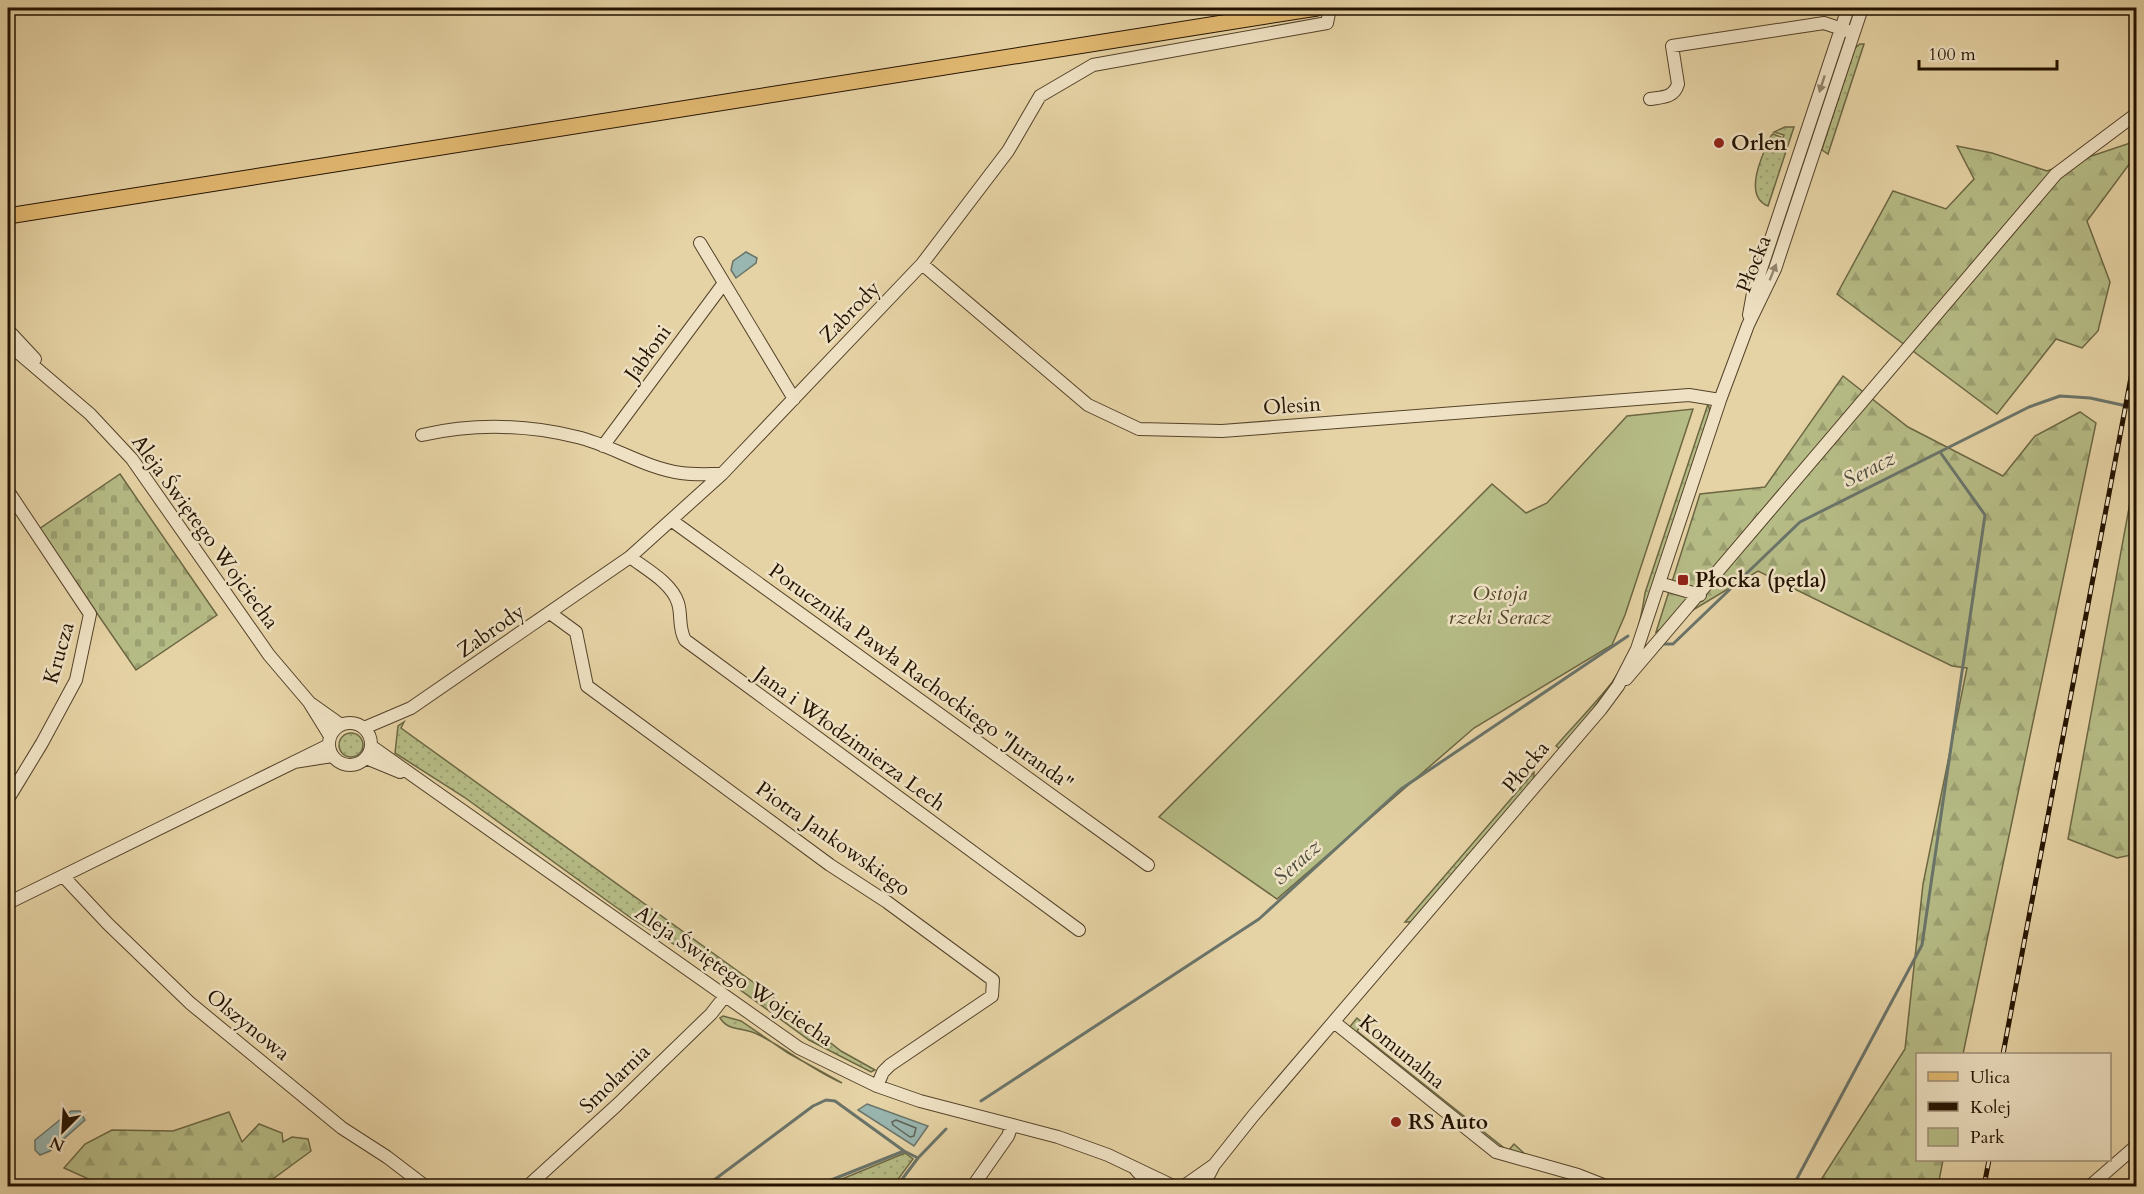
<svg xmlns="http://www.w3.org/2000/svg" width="2144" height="1194" viewBox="0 0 2144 1194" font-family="Cardo,serif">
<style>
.grass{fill:url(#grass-dots);stroke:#6c6743;stroke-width:1.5}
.forest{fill:url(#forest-firs);stroke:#6c6743;stroke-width:1.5}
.cemetery{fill:url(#cemetery-stones);stroke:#6c6743;stroke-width:1.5}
.park{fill:#b6bc86;stroke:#6c6743;stroke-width:1.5}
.water{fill:#99b6b0;stroke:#6a746a;stroke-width:1.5}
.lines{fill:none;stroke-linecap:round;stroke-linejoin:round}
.shore{stroke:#5e6458;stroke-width:1.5}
.stream{stroke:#6a746a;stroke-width:3}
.minor-casing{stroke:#544229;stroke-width:14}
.major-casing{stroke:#231200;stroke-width:17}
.minor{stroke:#efe2c4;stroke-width:12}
.major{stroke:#e3ba72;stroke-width:15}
.rail-casing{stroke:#231200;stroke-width:5}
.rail{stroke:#efe2c4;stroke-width:3;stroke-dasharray:9;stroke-linecap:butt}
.oneway{fill:#93846c}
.poi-dot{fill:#8f2418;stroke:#efe2c4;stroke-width:2}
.labels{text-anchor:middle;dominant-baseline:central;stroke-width:5;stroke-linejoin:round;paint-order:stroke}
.poi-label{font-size:21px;font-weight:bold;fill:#231200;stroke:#efe2c4;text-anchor:start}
.street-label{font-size:21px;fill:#231200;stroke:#efe2c4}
.park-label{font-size:21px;font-style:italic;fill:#4f4528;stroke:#efe2c4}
.water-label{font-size:22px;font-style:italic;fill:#4c4b3e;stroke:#efe2c4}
</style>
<defs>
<pattern id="grass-dots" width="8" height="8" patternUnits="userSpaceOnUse" patternTransform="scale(1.5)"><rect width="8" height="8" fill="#b6bc86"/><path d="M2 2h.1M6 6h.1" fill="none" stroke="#9ca172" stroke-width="1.8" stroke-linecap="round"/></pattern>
<pattern id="forest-firs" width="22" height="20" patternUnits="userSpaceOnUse" patternTransform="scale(1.5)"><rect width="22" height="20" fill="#b6bc86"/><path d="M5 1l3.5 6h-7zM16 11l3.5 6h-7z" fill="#9ca172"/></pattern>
<pattern id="cemetery-stones" width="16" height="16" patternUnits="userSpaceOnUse" patternTransform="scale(1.5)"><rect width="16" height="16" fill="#b6bc86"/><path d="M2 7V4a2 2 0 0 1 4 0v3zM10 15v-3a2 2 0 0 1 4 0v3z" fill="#9ca172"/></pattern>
</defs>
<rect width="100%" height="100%" fill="#e6d3a5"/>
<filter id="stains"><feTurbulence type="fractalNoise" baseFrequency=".00333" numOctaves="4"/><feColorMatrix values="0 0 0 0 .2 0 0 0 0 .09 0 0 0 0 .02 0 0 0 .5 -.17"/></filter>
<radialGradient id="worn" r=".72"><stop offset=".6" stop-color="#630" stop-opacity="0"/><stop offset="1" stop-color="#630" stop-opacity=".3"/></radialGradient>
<path class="grass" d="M1860,44H1864L1828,154L1822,150L1823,146L1855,48Z
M1785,127H1794L1768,206C1742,196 1763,153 1771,136L1773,134L1783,138L1784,135L1774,132Z
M1708,404L1710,411L1633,646C1614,685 1588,716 1560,749L1556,746C1576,723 1599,700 1617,676C1634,653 1641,620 1645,593Z
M404,722L401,728L753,982L841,1051L875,1070L871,1072L809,1040L695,957L631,918L464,797L395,753L398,726Z
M339 745a12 12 0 1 1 24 0a12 12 0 1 1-24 0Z
M1534,772V779L1411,922H1405Z
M723,1016L741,1021L788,1053L842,1083C812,1070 786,1048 757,1034C743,1027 729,1032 720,1018Z
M1357,1018L1363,1023L1357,1031L1508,1151L1514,1144L1526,1155L1506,1153L1348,1029Z
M905,1153L913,1159L893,1186H825Z"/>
<path class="forest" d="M2136,141V155L2087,221L2110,282L2098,331L2082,348L2056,339L1997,414L1837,294L1893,191L1946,209L1974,179L1957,146L1992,153L2047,171Z
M1843,376L1908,427L2003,476L2035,436L2080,412L2096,423L1963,1054H1918V1160H1943L1938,1186H1817L1905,1049L1923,884L1967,668L1952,666L1758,571L1656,632L1700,494L1765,487Z
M2136,470V854L2117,858L2068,839Z
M229,1112L242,1142L259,1124L282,1133L283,1142L292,1137L308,1139L311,1151L266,1184L220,1181L219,1186H104L64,1168L85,1144L112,1130L173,1131Z"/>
<path class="cemetery" d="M120,474L217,615L136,670L39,529Z"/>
<path class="park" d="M1693,409L1625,615L1612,645L1474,728L1277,899L1159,817L1492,484L1526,513L1547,503L1627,416Z"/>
<path class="water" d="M746,252L757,258L756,263L736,278L731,270L733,261Z
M867,1104L928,1126L914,1146L858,1110Z
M71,1111H80L85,1120L50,1151L40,1155L35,1150V1140Z"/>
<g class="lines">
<path class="shore" d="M896,1120L916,1128L914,1136L910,1137L893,1125L892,1122Z"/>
<path class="stream" d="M1660,644H1673L1800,522L2029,407L2060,396L2090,398L2136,408
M981,1101L1259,919L1401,789L1628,636
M50,1186L57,1182L69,1186
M706,1186L813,1106L826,1100L835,1101L904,1151
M816,1186L904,1151L918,1158
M897,1186L918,1158L946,1129
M1793,1186L1922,945L1985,515L1940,452"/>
<g class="minor-casing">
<path id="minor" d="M1650,99C1662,97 1674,98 1678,84L1672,46L1824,23L1848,31
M700,243L794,399
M922,264L1088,405L1139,429L1222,431L1689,395L1720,400
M1749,315L1753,293L1848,8
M8,330L35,359
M8,344L90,414L132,459L269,655L309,702L330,736
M422,435C475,423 524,424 577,437C612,445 644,468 681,473C694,475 709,474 722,474
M603,446L724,283
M8,491L90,614L76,680L42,743L8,799
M671,520L1148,865
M630,557C646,569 672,583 678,603C682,616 678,627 685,640L1079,930
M1659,583L1700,595
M550,613L576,632L587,686L830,865L887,902L993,980L992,996L890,1065L883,1072L877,1086
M1626,679L2056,174L2136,114
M310,703L341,725
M329 744a21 21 0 1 1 42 0a21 21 0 1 1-42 0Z
M364,728L411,708L630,557L722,474L922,264L1008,151L1040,96L1093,65L1327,23L1330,8
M371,746L799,1048L877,1086L920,1101L1058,1137L1108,1155L1171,1185
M366,758L400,772
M294,762L332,756
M63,876L108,924L190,1003L342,1128L387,1157L425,1186
M8,903L329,745
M1334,1022L1496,1152L1578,1175L1606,1186
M1136,1170L1151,1186
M1187,1184L1214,1165
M528,1186L617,1105L711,1014L725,996
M973,1186L1008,1136L1012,1125
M1203,1186L1214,1165L1253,1116L1601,709L1618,686L1637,649L1720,400L1748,325L1775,269L1862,8
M2090,1186L2136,1146"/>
</g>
<g class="major-casing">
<path id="major" d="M8,216L1317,8"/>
</g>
<use href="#minor" class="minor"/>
<use href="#major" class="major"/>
<g class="rail-casing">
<path id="rail" d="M2003,1054L2136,351
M1984,1186L1989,1160"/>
</g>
<use href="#rail" class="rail"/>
</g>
<defs><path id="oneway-solid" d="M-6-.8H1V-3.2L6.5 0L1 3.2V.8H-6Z" transform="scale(1.5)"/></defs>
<g class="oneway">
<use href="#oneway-solid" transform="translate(1822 84) rotate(108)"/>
<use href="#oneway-solid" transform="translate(1773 272) rotate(-68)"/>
</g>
<g class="poi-dot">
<circle cx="1719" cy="143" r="6"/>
<rect x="1677" y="574" width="12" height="12" rx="3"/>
<circle cx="1396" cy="1122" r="6"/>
</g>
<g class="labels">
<g class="poi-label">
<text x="1731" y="143">Orlen</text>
<text x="1695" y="580">Płocka (pętla)</text>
<text x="1408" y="1122">RS Auto</text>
</g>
<g class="street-label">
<text transform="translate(1754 264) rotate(-68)">Płocka</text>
<text transform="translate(850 312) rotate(-46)">Zabrody</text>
<text transform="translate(648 353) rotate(-54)">Jabłoni</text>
<text transform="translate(1292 406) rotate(-4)">Olesin</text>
<text transform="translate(205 532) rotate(54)">Aleja Świętego Wojciecha</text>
<text transform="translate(491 631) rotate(-35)">Zabrody</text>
<text transform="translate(59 653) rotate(-74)">Krucza</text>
<text transform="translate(921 677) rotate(36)">Porucznika Pawła Rachockiego "Juranda"</text>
<text transform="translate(850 739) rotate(36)">Jana i Włodzimierza Lech</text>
<text transform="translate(1526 767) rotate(-50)">Płocka</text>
<text transform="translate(833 839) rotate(35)">Piotra Jankowskiego</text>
<text transform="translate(734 976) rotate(34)">Aleja Świętego Wojciecha</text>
<text transform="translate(248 1025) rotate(39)">Olszynowa</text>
<text transform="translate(1402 1052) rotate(39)">Komunalna</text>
<text transform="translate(615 1079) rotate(-44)">Smolarnia</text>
</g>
<g class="park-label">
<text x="1500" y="593">Ostoja<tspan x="1500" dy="24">rzeki Seracz</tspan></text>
</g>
<g class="water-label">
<text transform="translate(1869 469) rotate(-27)">Seracz</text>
<text transform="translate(1297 862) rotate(-42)">Seracz</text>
</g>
</g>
<rect width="2144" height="1194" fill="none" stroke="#e6d3a5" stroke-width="30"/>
<rect x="9" y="9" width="2126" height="1176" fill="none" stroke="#231200" stroke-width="3"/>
<rect x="15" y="15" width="2114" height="1164" fill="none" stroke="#231200" stroke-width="1.5"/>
<rect x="1916" y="1053" width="195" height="108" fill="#efe2c4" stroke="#9d8f76" stroke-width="1.5"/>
<rect x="1928" y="1072" width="30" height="9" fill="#e3ba72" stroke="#9d8f76" stroke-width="1.5"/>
<text x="1970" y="1083" font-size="18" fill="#231200">Ulica</text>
<rect x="1928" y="1102" width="30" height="9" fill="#231200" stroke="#9d8f76" stroke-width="1.5"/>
<text x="1970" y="1113" font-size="18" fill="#231200">Kolej</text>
<rect x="1928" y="1128" width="30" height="18" fill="#b6bc86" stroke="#9d8f76" stroke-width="1.5"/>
<text x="1970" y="1143" font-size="18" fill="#231200">Park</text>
<g transform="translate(63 1131) rotate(204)" stroke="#efe2c4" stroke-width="4.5" paint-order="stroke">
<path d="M0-4.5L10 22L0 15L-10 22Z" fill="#231200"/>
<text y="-9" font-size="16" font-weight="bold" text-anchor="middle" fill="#231200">N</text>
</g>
<path d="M1919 60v9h138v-9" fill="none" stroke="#231200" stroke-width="3"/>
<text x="1928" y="60" font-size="18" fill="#231200" stroke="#efe2c4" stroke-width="4.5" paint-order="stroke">100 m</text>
<rect width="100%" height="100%" filter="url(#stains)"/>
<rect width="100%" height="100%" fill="url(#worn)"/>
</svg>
